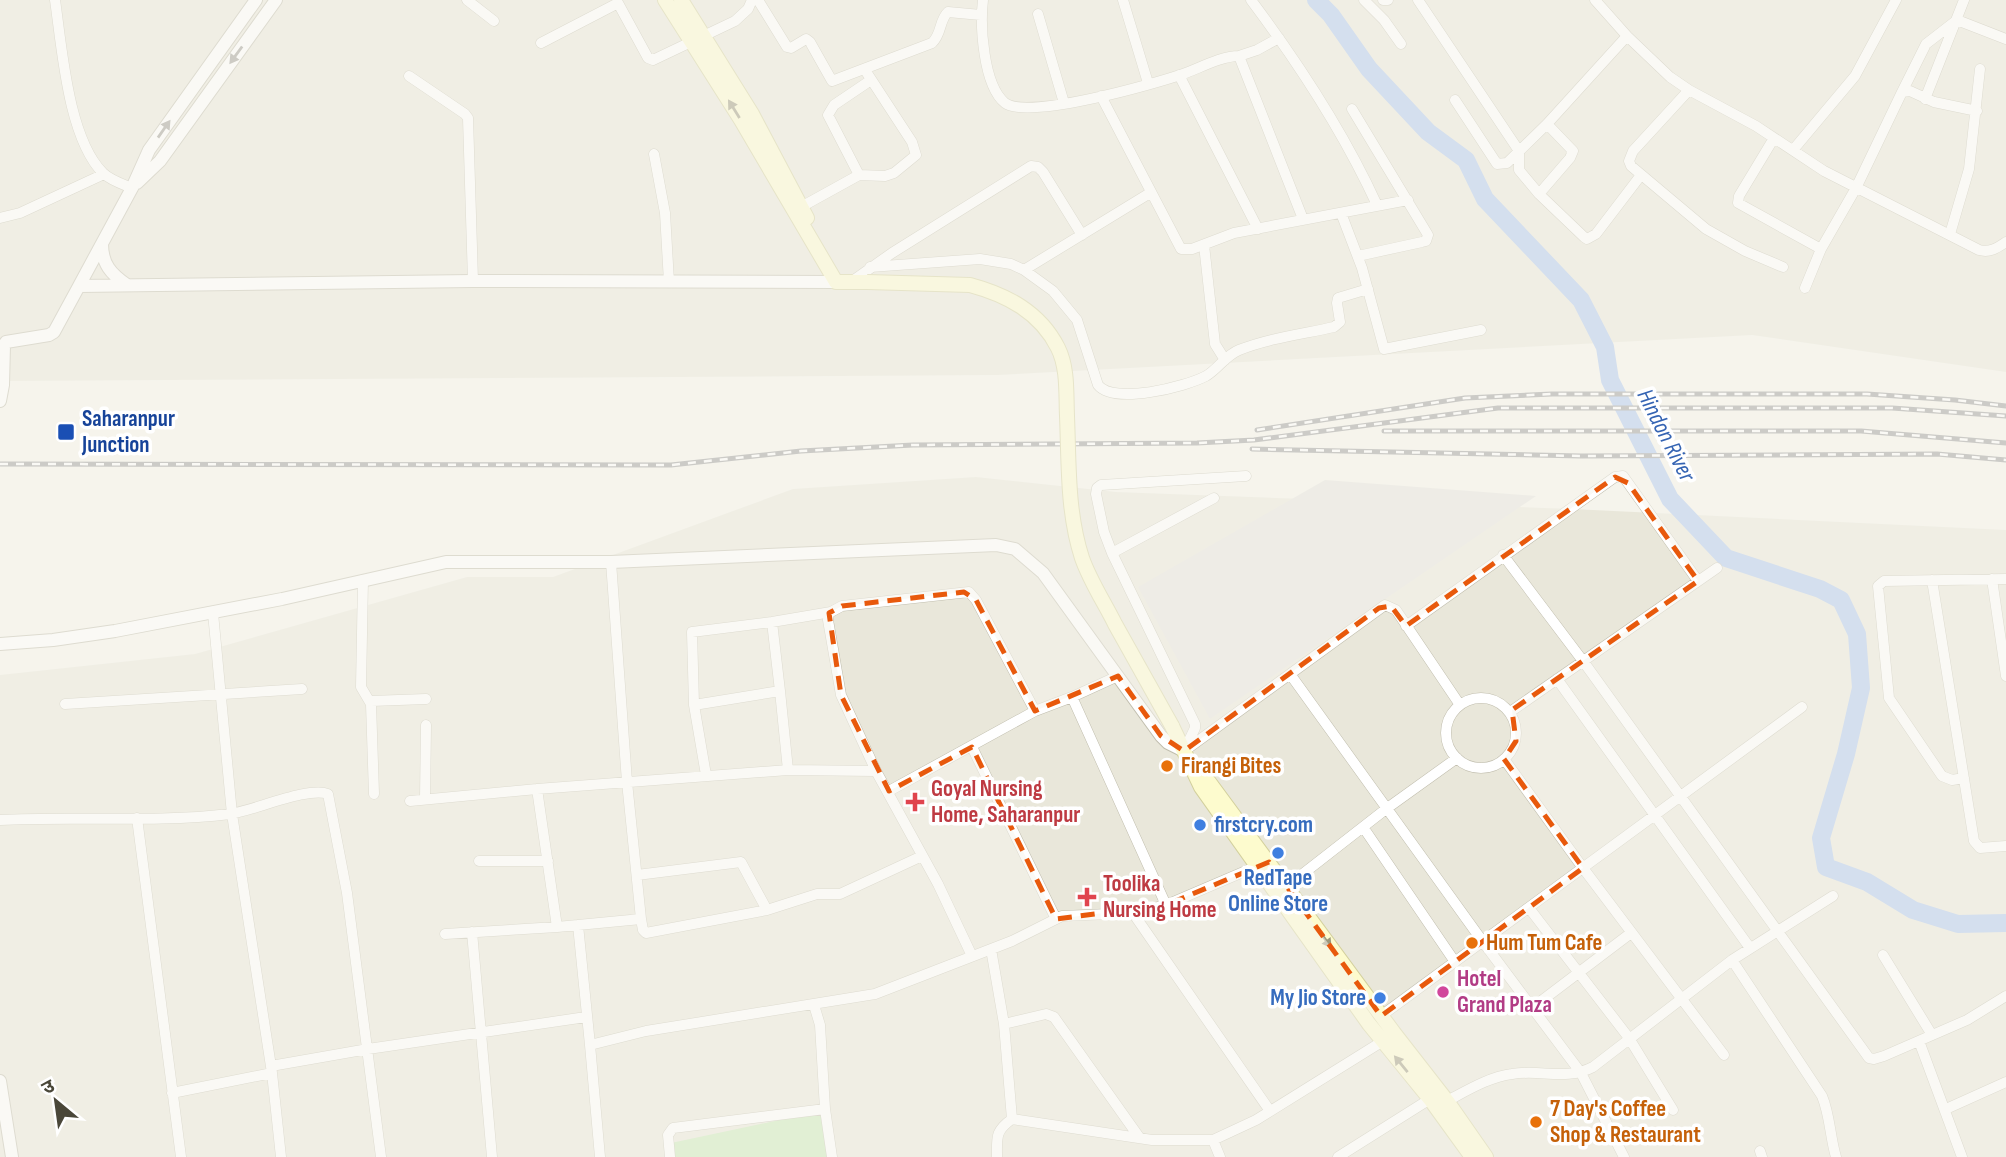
<svg xmlns="http://www.w3.org/2000/svg" width="2006" height="1157" viewBox="0 0 2006 1157" font-family="'Sofia Sans Condensed','Noto Sans Devanagari',sans-serif">
<style>
.residential{fill:#e9e7da}
.industrial{fill:#e5e3dd}
.green{fill:#c7e8b6}
.lines{fill:none;stroke-linecap:round;stroke-linejoin:round}
.river{stroke:#abc5ef;stroke-width:18}
.minor-casing{stroke:#c1beae;stroke-width:11}
.tertiary-casing{stroke:#c1beae;stroke-width:14}
.secondary-casing{stroke:#d3d09d;stroke-width:16}
.minor{stroke:#fff;stroke-width:10}
.tertiary{stroke:#fff;stroke-width:12}
.secondary{stroke:#fdfbce;stroke-width:14}
.rail-casing{stroke:#999;stroke-width:5}
.rail{stroke:#fff;stroke-width:2.5;stroke-dasharray:8;stroke-linecap:butt}
.secondary-bridge-casing{stroke:#d3d09d;stroke-width:16;stroke-linecap:butt}
.secondary-bridge{stroke:#fdfbce;stroke-width:14}
.oneway{fill:#9b9a92}
.oneway2{fill:#9b987c}
.marked{fill:none;stroke:#e8590c;stroke-width:5;stroke-dasharray:14 9;stroke-linejoin:round}
.transit-dot{fill:#1a4fb4;stroke:#fff;stroke-width:2.5}
.food-dot{fill:#e8710a;stroke:#fff;stroke-width:2.5}
.health-dot{fill:#e0444e;stroke:#fff;stroke-width:2.5}
.shop-dot{fill:#3f7fe0;stroke:#fff;stroke-width:2.5}
.hotel-dot{fill:#d1479c;stroke:#fff;stroke-width:2.5}
.labels{text-anchor:middle;dominant-baseline:central;stroke-width:7;stroke-linejoin:round;paint-order:stroke}
.transit-label{font-size:23px;font-weight:bold;fill:#164399;stroke:#fff;text-anchor:start}
.food-label{font-size:23px;font-weight:bold;fill:#c56008;stroke:#fff;text-anchor:start}
.health-label{font-size:23px;font-weight:bold;fill:#be3a42;stroke:#fff;text-anchor:start}
.shop-label{font-size:23px;font-weight:bold;fill:#366cbe;stroke:#fff;text-anchor:start}
.hotel-label{font-size:23px;font-weight:bold;fill:#b23c85;stroke:#fff;text-anchor:start}
.water-label{font-size:24px;font-style:italic;fill:#3564b3;stroke:#fff}
</style>
<rect width="100%" height="100%" fill="#f5f4ec"/>
<path class="residential" d="M0,0H2006V372L1752,335L998,375L0,381Z
M976,477L1116,492L1572,509L2006,530V1157H0V675L195,654L467,577H553L793,489Z"/>
<path class="industrial" d="M1325,480L1536,496L1210,719L1138,587Z"/>
<path class="green" d="M826,1110L835,1157H673L671,1143Z"/>
<g class="lines">
<path class="river" d="M1316,0L1331,15L1369,69L1428,132L1466,160L1485,199L1581,300L1605,347L1610,380L1670,499L1726,558L1820,589L1841,600L1857,634L1861,688L1846,754L1821,838L1826,867L1867,882L1913,910L1958,924L2006,923"/>
<g class="minor-casing">
<path id="minor" d="M55,0C62,48 68,138 103,173C110,180 122,184 132,188
M467,0L494,21
M758,0L787,47L791,48L806,39L810,42L832,81L932,43C942,34 939,20 948,12L981,15
M983,0C980,25 983,85 1005,103C1028,120 1154,84 1183,74C1200,68 1221,56 1239,56L1303,219
M1123,0L1148,83
M1251,0C1299,64 1344,133 1377,205
M1364,0L1384,20L1401,44
M1383,0H1388
M1418,0L1519,151V170L1539,194L1584,237L1587,239L1596,234L1641,175
M1595,0L1627,36L1670,77L1689,90L1756,126L1824,171L1979,250C1990,253 1997,248 2006,242
M1038,14L1064,103
M541,43L618,3L648,58L653,60L735,21L748,9L752,0
M1239,56L1257,50L1279,38
M1179,75L1258,229
M409,76L465,114L468,118L473,281
M1689,90L1633,151L1629,161L1631,166L1706,229L1745,251L1783,267
M1902,92L1926,44L1957,20L2006,39
M1101,96L1181,249H1192L1234,233L1408,200
M1925,99L1964,0
M1455,100L1497,164L1507,163L1547,124L1627,36
M1352,109L1428,235L1426,241L1422,242L1358,256
M1774,138L1739,196L1738,203L1821,249
M1793,150L1855,76L1896,0
M654,154L665,213L669,282
M859,175L828,115L834,105L871,80
M1539,194L1570,158L1573,151L1547,124
M801,207L859,175L885,176L894,173L916,155L912,142L865,70
M1341,213L1362,268L1384,349L1481,330
M0,218L20,213L104,174
M1950,234L1969,169L1980,69
M1204,245L1215,344L1225,360
M870,267L980,259L1011,264L1024,270L1053,291L1077,320L1098,385C1114,405 1185,387 1206,376C1218,369 1226,355 1239,350C1269,338 1303,334 1334,327L1340,322L1337,303L1338,298L1368,289
M1024,270L1150,193
M851,282L892,253L1031,166L1038,167L1043,172L1082,235
M1805,288L1821,249L1856,188L1902,92L1910,91L1934,102L1977,111
M1112,553L1214,498
M1503,555L1583,661L1869,1058L1874,1059L1884,1056L1967,1020L2006,996
M611,562L627,782L641,919L643,930L646,933L767,910L741,862L637,875
M1992,579L2006,676
M363,580L361,687L371,704L374,794
M1932,580L1974,841L1980,848L2006,846
M213,613L232,814L272,1073L281,1157
M772,622L780,691
M1406,626L1615,477L1623,476L1698,581
M1290,674L1483,942L1581,1073L1624,1157
M1557,679L1750,948
M1072,697L1166,905L1133,913
M1446 733a35 35 0 1 1 70 0a35 35 0 1 1-70 0Z
M371,701L426,699
M65,704L302,689
M694,705L692,632L772,622L831,612
M1510,712L1717,568
M972,747L1056,919
M1187,749L1385,605L1396,610L1460,705
M1184,751L1195,728V724L1112,553L1104,532L1096,494L1097,488L1101,485L1246,476
M1504,759L1583,868L1724,1055
M706,775L694,705L780,691L788,770
M1964,778L1952,780L1942,776L1889,698L1878,586L1884,581L2006,579
M537,789L557,927
M889,791L1035,711
M425,799L426,725
M410,801L537,789L788,770L876,771
M137,818L181,1157
M0,820C76,816 154,823 230,814C253,811 309,786 328,794L347,893L381,1157
M1363,827L1455,962
M479,861H548
M1286,887L1386,809L1457,758
M1166,905L1262,864
M1529,908L1629,1038L1673,1110
M767,910L817,894H840L922,856
M578,925L590,1045
M472,932L492,1157
M445,934L557,927L641,919
M991,949L1004,1024L1012,1119
M1883,955L1932,1035
M972,956L938,884L876,771L841,695L828,620L829,613L842,606L969,592L976,600L1035,711L1072,697L1118,676
M1732,960L1822,1096C1830,1115 1830,1137 1836,1157
M814,1005L820,1025L825,1109L832,1157
M1532,1008L1631,933
M1381,1016L1802,707
M1004,1024L1046,1014L1054,1017L1139,1137
M1919,1041L1962,1157
M271,1066L368,1049L586,1017
M172,1093L272,1073
M1447,1101C1468,1090 1489,1077 1512,1074C1540,1069 1566,1081 1593,1067L1732,960L1833,896
M1946,1109L2006,1082
M1213,1140L1220,1157
M1760,1151L1762,1157
M600,1157L590,1045L646,1031L875,994L1012,941L1062,916L1133,913L1270,1111
M670,1157L668,1135L673,1128L825,1109
M997,1157C997,1137 995,1131 1012,1119L1152,1140H1213L1256,1120L1383,1041
M1338,1157L1430,1099"/>
</g>
<g class="tertiary-casing">
<path id="tertiary" d="M256,0L149,150L132,188L79,286L473,281L836,282
M137,183L160,161L276,0
M102,244C102,264 111,274 127,285
M0,401L3,385L4,345L6,342L49,335L54,332L79,286
M0,644L53,640L115,631L282,599L446,562H611L996,545L1015,549L1043,573L1161,736L1168,743L1184,751
M0,1081L12,1157"/>
</g>
<g class="secondary-casing">
<path id="secondary" d="M665,0L741,120L836,282H867
M681,0L752,114L807,218
M1172,726L1201,787L1369,1024L1430,1099L1472,1157
M1198,772L1209,782L1394,1033L1447,1101L1486,1157"/>
</g>
<use href="#minor" class="minor"/>
<use href="#tertiary" class="tertiary"/>
<use href="#secondary" class="secondary"/>
<g class="rail-casing">
<path id="rail" d="M1257,430L1465,398L1552,394H1867L1955,400L2006,406
M1384,431H1861L2006,443
M1252,449L1581,456L1937,454L2006,460
M0,464L671,465L801,451L913,445L1197,443L1254,440L1498,408H1892L2006,416"/>
</g>
<use href="#rail" class="rail"/>
<g class="secondary-bridge-casing">
<path id="secondary-bridge" d="M867,282L970,285C1007,295 1040,312 1058,348C1068,368 1066,394 1067,416C1069,463 1067,512 1082,558C1090,581 1104,602 1115,624C1134,658 1153,692 1172,726"/>
</g>
<use href="#secondary-bridge" class="secondary-bridge"/>
</g>
<defs><path id="oneway-solid" d="M-6-.8H1V-3.2L6.5 0L1 3.2V.8H-6Z" transform="scale(1.75)"/></defs>
<g class="oneway">
<use href="#oneway-solid" transform="translate(236 55) rotate(126)"/>
<use href="#oneway-solid" transform="translate(164 129) rotate(-55)"/>
</g>
<g class="oneway2">
<use href="#oneway-solid" transform="translate(734 109) rotate(-122)"/>
<use href="#oneway-solid" transform="translate(1325 939) rotate(54)"/>
<use href="#oneway-solid" transform="translate(1401 1064) rotate(-129)"/>
</g>
<path d="M0 0H2006V1157H0ZM1615,477L1628,483L1698,581L1512,710L1516,741L1504,759L1583,868L1381,1016L1269,862L1166,905L1056,919L972,747L889,791L841,695L829,613L842,606L964,592L976,600L1035,711L1118,676L1161,736L1184,751L1379,608L1391,606L1406,626Z" fill="#f5f4ec" fill-opacity=".55" fill-rule="evenodd"/>
<path class="marked" d="M1615,477L1628,483L1698,581L1512,710L1516,741L1504,759L1583,868L1381,1016L1269,862L1166,905L1056,919L972,747L889,791L841,695L829,613L842,606L964,592L976,600L1035,711L1118,676L1161,736L1184,751L1379,608L1391,606L1406,626Z"/>
<rect class="transit-dot" x="57" y="423" width="18" height="18" rx="3.5"/>
<g class="food-dot">
<circle cx="1167" cy="766" r="7"/>
<circle cx="1472" cy="943" r="7"/>
<circle cx="1536" cy="1122" r="7"/>
</g>
<g class="health-dot">
<path d="M911.5 791.5h7v7h7v7h-7v7h-7v-7h-7v-7h7z"/>
<path d="M1083.5 886.5h7v7h7v7h-7v7h-7v-7h-7v-7h7z"/>
</g>
<g class="shop-dot">
<circle cx="1200" cy="825" r="7"/>
<circle cx="1278" cy="853" r="7"/>
<circle cx="1380" cy="998" r="7"/>
</g>
<circle class="hotel-dot" cx="1443" cy="992" r="7"/>
<g class="labels">
<g class="transit-label">
<text x="82" y="419">Saharanpur<tspan x="82" dy="26">Junction</tspan></text>
</g>
<g class="food-label">
<text x="1181" y="766">Firangi Bites</text>
<text x="1486" y="943">Hum Tum Cafe</text>
<text x="1550" y="1109">7 Day's Coffee<tspan x="1550" dy="26">Shop &amp; Restaurant</tspan></text>
</g>
<g class="health-label">
<text x="931" y="789">Goyal Nursing<tspan x="931" dy="26">Home, Saharanpur</tspan></text>
<text x="1103" y="884">Toolika<tspan x="1103" dy="26">Nursing Home</tspan></text>
</g>
<g class="shop-label">
<text x="1214" y="825">firstcry.com</text>
<text x="1278" y="878" text-anchor="middle">RedTape<tspan x="1278" dy="26">Online Store</tspan></text>
<text x="1366" y="998" text-anchor="end">My Jio Store</text>
</g>
<g class="hotel-label">
<text x="1457" y="979">Hotel<tspan x="1457" dy="26">Grand Plaza</tspan></text>
</g>
<g class="water-label">
<text transform="translate(1666 435) rotate(63)">Hindon River</text>
</g>
</g>
<g transform="translate(56 1101) rotate(331)" stroke="#ffffff" stroke-width="5" paint-order="stroke">
<path d="M0-5L12 26L0 18L-12 26Z" fill="#4a4739"/>
<text y="-10" font-size="19" font-weight="bold" text-anchor="middle" fill="#4a4739">उ</text>
</g>
</svg>
